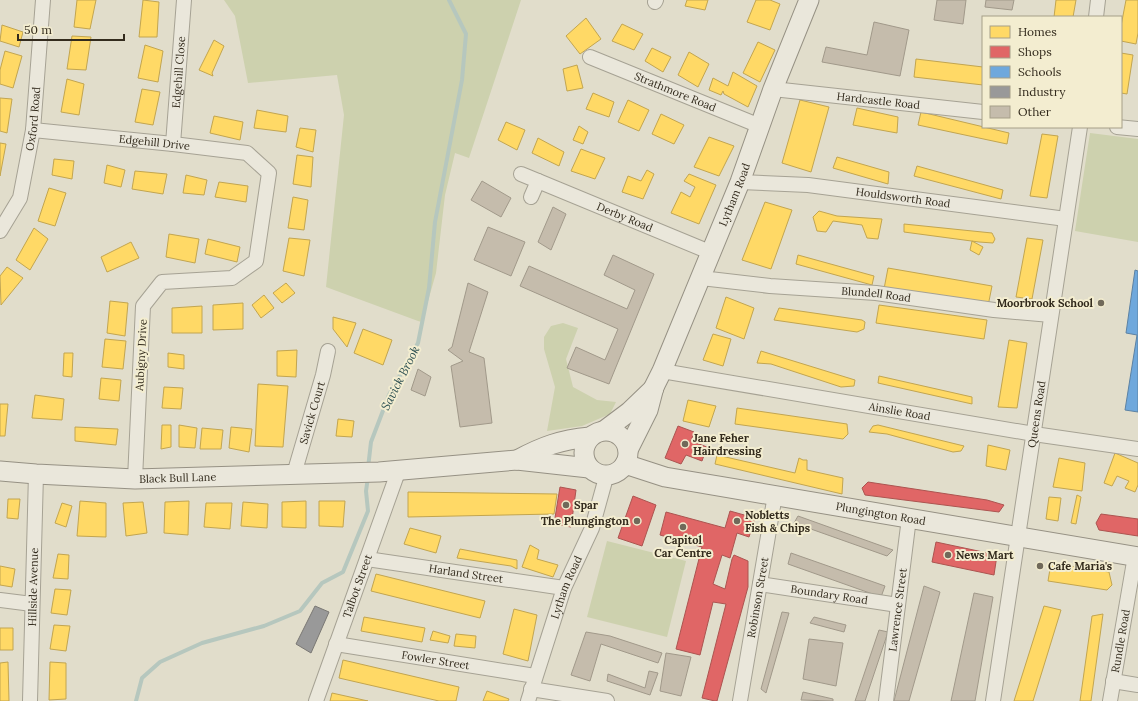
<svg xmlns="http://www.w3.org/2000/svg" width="1138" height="701" viewBox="0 0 1138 701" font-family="Lora,serif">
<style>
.green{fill:#cdd1ae}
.homes{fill:#ffd966;stroke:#c2a550}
.shops{fill:#e06666;stroke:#ac5450}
.schools{fill:#6fa8dc;stroke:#5d82a3}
.industry{fill:#999;stroke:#7a7874}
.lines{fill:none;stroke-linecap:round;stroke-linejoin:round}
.stream{stroke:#b6c7be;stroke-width:4}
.building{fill:#c5bcac;stroke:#a1998a}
.street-casing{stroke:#a6a294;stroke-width:16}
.secondary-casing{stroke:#969184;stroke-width:21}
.street{stroke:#eae7db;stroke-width:14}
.secondary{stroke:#eae7db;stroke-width:19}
.poi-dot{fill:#70695a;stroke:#f3edd0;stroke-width:1.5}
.labels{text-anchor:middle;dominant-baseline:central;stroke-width:4;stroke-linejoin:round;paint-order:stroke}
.street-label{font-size:11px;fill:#332b1d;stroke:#f3edd0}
.poi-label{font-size:11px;font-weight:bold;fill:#332b1d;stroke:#f3edd0;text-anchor:start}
.water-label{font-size:12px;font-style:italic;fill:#2d5052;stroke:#f3edd0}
</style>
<rect width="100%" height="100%" fill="#e1ddcb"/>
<path class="green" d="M224,0H521L469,158L455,153L445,195L436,273L422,322L418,321L326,287L344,115L337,75L248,83L235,16Z
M1090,133L1138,139V242L1075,231Z
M563,323L578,328L566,359L573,387L597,400L616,402L610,414L582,426L547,431L555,387L544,349V337L551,326Z
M607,541L686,561L667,637L587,617Z"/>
<path class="homes" d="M77,0H96L90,29L74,27Z
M143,0L159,2L157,37H139Z
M687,0H708L705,10L685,6Z
M756,0H770L780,4L770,30L747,22Z
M1056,0H1076L1073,17H1054Z
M1126,0H1138V33L1136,44L1121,41V26Z
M586,18L601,39L580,54L566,36Z
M622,24L643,34L634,50L612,41Z
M2,25L23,32L19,47L0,41Z
M72,36L91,37L86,70L67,69Z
M214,40L224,46L212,73L213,76L199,70Z
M758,42L775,50L760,82L743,73Z
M145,45L163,51L158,82L138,78Z
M652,48L671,57L663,72L645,61Z
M5,51L22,56L13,88L0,84V70Z
M689,52L709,64L698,87L678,75Z
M1121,53L1133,55L1127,94L1121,93Z
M916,59L983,67V85L914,77Z
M577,65L583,88L567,91L563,69Z
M733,72L757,86L748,107L724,94L723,91L721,95L709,90L713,78L728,86Z
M67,79L84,84L79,115L61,112Z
M142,89L160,92L153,125L135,122Z
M593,93L614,102L609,117L586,109Z
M0,98L12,99L7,133L0,131Z
M628,100L649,110L639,131L618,122Z
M800,100L829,107L811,172L782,163Z
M857,108L898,117L897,133L853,125Z
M257,110L288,116L286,132L254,128Z
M921,112L1009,133L1007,144L918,125Z
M661,114L684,125L674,144L652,134Z
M214,116L243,122L240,140L210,133Z
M506,122L525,130L517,150L498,140Z
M579,126L588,132L583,144L573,140Z
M300,128L316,130L313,152L296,147Z
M1042,134L1058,136L1047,198L1030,196Z
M709,137L734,146L719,176L694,167Z
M538,138L564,152L559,166L532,153Z
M0,143L6,144L0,176Z
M581,149L605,158L595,179L571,171Z
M297,155L313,157L311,187L293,184Z
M837,157L889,172L888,184L833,168Z
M54,159L74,161L72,179L52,175Z
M107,165L125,170L121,187L104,183Z
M917,166L1003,190L1001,199L914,176Z
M647,170L654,174L643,199L622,192L628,176L641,181Z
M135,171L167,174L163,194L132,189Z
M689,174L716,185L699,224L671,213L681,192L690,197L695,187L684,181Z
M186,175L207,180L204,195L183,193Z
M219,182L248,186L246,202L215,197Z
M49,188L66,193L55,226L38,221Z
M293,197L308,200L304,230L288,228Z
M765,202L792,210L771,269L742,260Z
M819,211L837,216L882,219L878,239L867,238L862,225L833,221L826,232L817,231L813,217Z
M904,224L992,233L995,239L993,243L979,242L904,232Z
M34,228L48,239L30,270L16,260Z
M169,234L199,239L195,263L166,257Z
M289,238L310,240L304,276L283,271Z
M1027,238L1043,240L1032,299L1016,297Z
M208,239L240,247L237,262L205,254Z
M972,241L983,247L979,255L970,250Z
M131,242L139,258L107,272L101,257Z
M798,255L874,276L872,285L796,264Z
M7,267L23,278L1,305L0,276Z
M888,268L992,286L988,306L884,289Z
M286,283L295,293L282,303L273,293Z
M264,295L274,308L261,318L252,305Z
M726,297L754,308L744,339L716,328Z
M110,301L128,303L125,336L107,333Z
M243,303V329L213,330V305Z
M879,305L987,320L984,339L876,323Z
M202,306V333H172V308Z
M779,308L862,320L865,322L864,329L857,332L774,320Z
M333,317L356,323L347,347L333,329Z
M363,329L392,340L383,365L354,353Z
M713,334L731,339L723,366L703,360Z
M105,339L126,341L123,369L102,367Z
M1009,340L1027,343L1017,408L998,407Z
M297,350L296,377L277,376V351Z
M761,351L855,380L854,386L841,387L771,364L757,363Z
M64,353H73L72,377L63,376Z
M168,353L184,355V369L168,367Z
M879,376L972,397V404L878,383Z
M101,378L121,380L119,401L99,399Z
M258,384L288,386L283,447L255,446Z
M164,387L183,388L181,409L162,408Z
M35,395L64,399L62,420L32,418Z
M688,400L716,406L709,427L683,421Z
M0,404H8L5,436H0Z
M737,408L847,424L848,434L843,439L735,424Z
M338,419L354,421L352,437L336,436Z
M162,425H171V447L161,449Z
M179,425L197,428L195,448L179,447Z
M878,425L964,446L961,451L953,452L887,434L869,432L873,426Z
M75,427L118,429L116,445L75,441Z
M231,427L252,429L249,452L229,448Z
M202,428L223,430L221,449H200Z
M988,445L1010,450L1006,470L986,466Z
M1115,453L1138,463V485L1135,492L1125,488L1129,481L1117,476L1112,486L1104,483Z
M717,455L795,473L799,458L803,460H807V470L843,478L842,494L715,464Z
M1059,458L1085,463L1082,491L1053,487Z
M408,492L557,494L554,514L408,517Z
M1077,495L1081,497L1076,524L1071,523Z
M1049,497L1061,498L1058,521L1046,519Z
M8,499H20L18,519L7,518Z
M80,501L106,503V537L77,536Z
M189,501L188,535L164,533L165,502Z
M306,501V528L282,527V502Z
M319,501H345L343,527L319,526Z
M143,502L147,533L126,536L123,503Z
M243,502L268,504L267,528L241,526Z
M62,503L72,506L66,527L55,523Z
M206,503H232L230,529L204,527Z
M410,528L441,536L436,553L404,544Z
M530,545L539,550L537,559L558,565L553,577L522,567Z
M460,549L517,560V569L511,566L457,558Z
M58,554L69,555L68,579L53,578Z
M1051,563L1109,572L1112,585L1107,590L1048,581Z
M0,566L15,569L12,587L0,585Z
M376,574L485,601L480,618L371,591Z
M55,589L71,590L67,615L51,613Z
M1044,606L1061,610L1033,701H1014Z
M514,609L537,615L528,661L503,654Z
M1103,614L1091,701H1080L1092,616Z
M364,617L425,628L422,642L361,631Z
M54,625L70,626L66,651L50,649Z
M0,628H13V650H0Z
M433,631L450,636L448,643L430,640Z
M456,634L476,636L475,648L454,646Z
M343,660L459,687L456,701H439L339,678Z
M8,662L9,701H0V663Z
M50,662L66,663V699L49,700Z
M487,691L509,699L508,701H483Z
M332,693L368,701H330Z"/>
<path class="shops" d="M678,426L694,432L691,441L707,447L702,461L686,455L681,464L665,458Z
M868,482L987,500L1004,505L999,512L865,495L862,488Z
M560,487L576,490L571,527L554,524Z
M633,496L656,505L642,546L618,538Z
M730,511L755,518L749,537L737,533L730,558L722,555L713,584L725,589L732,559L734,555L748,561V587L717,701H715L702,698L726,604L713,602L700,655L676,649L702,547L660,535L666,512L725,528Z
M1101,514L1138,519V536L1099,530L1096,523Z
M936,542L997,555L994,575L932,562Z"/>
<path class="schools" d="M1135,270L1138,271V412L1125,410L1137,335L1126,333Z"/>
<path class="industry" d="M315,606L329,612L311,653L296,644Z"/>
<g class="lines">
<path class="stream" d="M368,468L371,442L389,395L418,343L429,288L435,222L462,80L466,34L449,0
M136,701L142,678L160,662L202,643L264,626L300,611L322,583L343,572L368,511L366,491L368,477"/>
</g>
<path class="building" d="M937,0H966L963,24L934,20Z
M986,0H1014L1012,10L985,7Z
M874,22L909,30L900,76L822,62L826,47L867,55Z
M482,181L511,198L501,217L471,200Z
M553,207L566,214L551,250L538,242Z
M488,227L525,242L511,276L474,260Z
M613,255L654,274L609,384L567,368L576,347L605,360L618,329L520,286L529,266L627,309L635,290L604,275Z
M468,283L488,292L469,352L484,358L492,423L460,427L451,366L463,361L448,350L452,347Z
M418,369L431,377L425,396L411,390Z
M798,516L893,550L887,556L794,523Z
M791,553L885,586L881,597L788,564Z
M924,586L940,592L909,701H894Z
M974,593L993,597L975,701H951Z
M782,612L789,613L766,693L761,689Z
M814,617L846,625L844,632L810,623Z
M879,630L888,632L865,701H855Z
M586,632L610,636L662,653L658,663L601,644L590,681L571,675Z
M809,639L843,643L836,686L803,679Z
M666,653L691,657L681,696L660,691Z
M649,671L658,673L650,695L607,681L608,674L645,688Z
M803,692L833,699V701L801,700Z"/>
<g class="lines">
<g class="street-casing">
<g id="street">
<path d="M655,2L656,0"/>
<path d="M1096,17L1098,0"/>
<path id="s1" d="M590,57L760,126"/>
<path id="s2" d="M773,89L983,112"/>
<path d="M1117,127L1138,129"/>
<path id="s3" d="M33,130L173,144L247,153L269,173L256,261L232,278L162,282L143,306L135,479"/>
<path id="s4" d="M173,144L184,0"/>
<path d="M521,174L538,181L531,197"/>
<path id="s5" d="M538,181L712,253"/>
<path id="s6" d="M740,182L808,185L1066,219"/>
<path id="s7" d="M0,231L20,198L33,130L43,0"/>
<path id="s8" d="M701,278L770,286L876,293L994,310L1051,315"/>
<path id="s9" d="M662,371L1034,434L1138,449"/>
<path id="s10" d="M294,474L323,375L328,351"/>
<path id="s11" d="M367,559L564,588"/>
<path id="s12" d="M760,584L898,605"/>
<path d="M0,600L32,604"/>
<path id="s13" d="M336,644L535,676"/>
<path d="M1113,681L1138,685"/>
<path d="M531,689L607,701"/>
<path id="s14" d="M30,701L36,474"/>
<path id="s15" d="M316,701L398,472"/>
<path id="s16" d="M528,701L564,588L592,528L605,481L603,475"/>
<path id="s17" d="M740,701L775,495"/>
<path id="s18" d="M886,701L909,518"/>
<path id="s19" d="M993,701L1080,127"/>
<path id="s20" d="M1110,701L1135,556"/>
</g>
</g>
<g class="secondary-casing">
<g id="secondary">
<path d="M605,430L629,412L654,388"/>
<circle cx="606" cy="453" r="22"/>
<path id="s21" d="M628,450L648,410L654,387L662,371L740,182L773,89L809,0"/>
<path d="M517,460C543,446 560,440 590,437"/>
<path id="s22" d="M625,464L665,477L1138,557"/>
<path id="s23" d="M0,471L36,474L135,479L379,472L517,460L589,468"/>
</g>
</g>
<use href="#street" class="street"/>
<use href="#secondary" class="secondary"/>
</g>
<g class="poi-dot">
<circle cx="1101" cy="303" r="4"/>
<circle cx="685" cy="444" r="4"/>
<circle cx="566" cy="505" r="4"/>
<circle cx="637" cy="521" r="4"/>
<circle cx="737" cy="521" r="4"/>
<circle cx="683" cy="527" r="4"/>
<circle cx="948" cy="555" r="4"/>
<circle cx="1040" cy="566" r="4"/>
</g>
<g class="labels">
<g class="street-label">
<text stroke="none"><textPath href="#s4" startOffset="72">Edgehill Close</textPath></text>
<text stroke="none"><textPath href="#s1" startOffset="92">Strathmore Road</textPath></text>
<text stroke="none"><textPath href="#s2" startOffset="106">Hardcastle Road</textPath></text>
<text stroke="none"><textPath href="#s7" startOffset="119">Oxford Road</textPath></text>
<text stroke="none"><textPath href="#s3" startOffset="122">Edgehill Drive</textPath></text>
<text stroke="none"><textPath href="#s21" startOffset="277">Lytham Road</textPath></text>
<text stroke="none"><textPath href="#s6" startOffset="164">Houldsworth Road</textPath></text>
<text stroke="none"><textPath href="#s5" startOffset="94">Derby Road</textPath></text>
<text stroke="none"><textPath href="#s8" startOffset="176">Blundell Road</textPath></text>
<text transform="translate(141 355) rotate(-87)">Aubigny Drive</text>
<text stroke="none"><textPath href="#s9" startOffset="241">Ainslie Road</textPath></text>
<text stroke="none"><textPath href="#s10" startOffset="64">Savick Court</textPath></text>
<text stroke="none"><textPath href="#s19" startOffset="290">Queens Road</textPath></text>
<text stroke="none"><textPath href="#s23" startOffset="178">Black Bull Lane</textPath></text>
<text stroke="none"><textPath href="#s22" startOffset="261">Plungington Road</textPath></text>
<text stroke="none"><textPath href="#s11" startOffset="100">Harland Street</textPath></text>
<text stroke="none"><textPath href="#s15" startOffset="122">Talbot Street</textPath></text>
<text stroke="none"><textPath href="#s14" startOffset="114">Hillside Avenue</textPath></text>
<text stroke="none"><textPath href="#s16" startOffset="120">Lytham Road</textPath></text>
<text stroke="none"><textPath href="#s12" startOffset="70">Boundary Road</textPath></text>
<text stroke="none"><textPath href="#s17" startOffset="105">Robinson Street</textPath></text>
<text stroke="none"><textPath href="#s18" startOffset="92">Lawrence Street</textPath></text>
<text stroke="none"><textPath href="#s20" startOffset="61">Rundle Road</textPath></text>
<text stroke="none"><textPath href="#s13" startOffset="101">Fowler Street</textPath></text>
</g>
<g class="poi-label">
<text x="1093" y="303" text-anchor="end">Moorbrook School</text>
<text x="693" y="438">Jane Feher<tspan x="693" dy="13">Hairdressing</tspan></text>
<text x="574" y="505">Spar</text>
<text x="745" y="515">Nobletts<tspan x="745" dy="13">Fish &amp; Chips</tspan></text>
<text x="629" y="521" text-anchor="end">The Plungington</text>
<text x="683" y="540" text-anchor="middle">Capitol<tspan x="683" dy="13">Car Centre</tspan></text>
<text x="956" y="555">News Mart</text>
<text x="1048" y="566">Cafe Maria's</text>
</g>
<g class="water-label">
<text transform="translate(400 378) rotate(-63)">Savick Brook</text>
</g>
</g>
<rect x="982" y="16" width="140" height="112" fill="#f3edd0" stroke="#a69f88"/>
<rect x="990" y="26" width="20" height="12" fill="#ffd966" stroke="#a69f88"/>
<text x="1018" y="36" font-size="12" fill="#332b1d">Homes</text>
<rect x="990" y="46" width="20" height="12" fill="#e06666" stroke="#a69f88"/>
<text x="1018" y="56" font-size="12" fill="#332b1d">Shops</text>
<rect x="990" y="66" width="20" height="12" fill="#6fa8dc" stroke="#a69f88"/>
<text x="1018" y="76" font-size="12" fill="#332b1d">Schools</text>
<rect x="990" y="86" width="20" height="12" fill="#999999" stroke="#a69f88"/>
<text x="1018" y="96" font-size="12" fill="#332b1d">Industry</text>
<rect x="990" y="106" width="20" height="12" fill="#c5bcac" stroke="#a69f88"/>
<text x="1018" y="116" font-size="12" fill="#332b1d">Other</text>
<path d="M18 34v6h106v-6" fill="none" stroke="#332b1d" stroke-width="2"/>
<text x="24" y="34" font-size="12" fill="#332b1d" stroke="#f3edd0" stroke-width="3" paint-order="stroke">50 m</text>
</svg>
